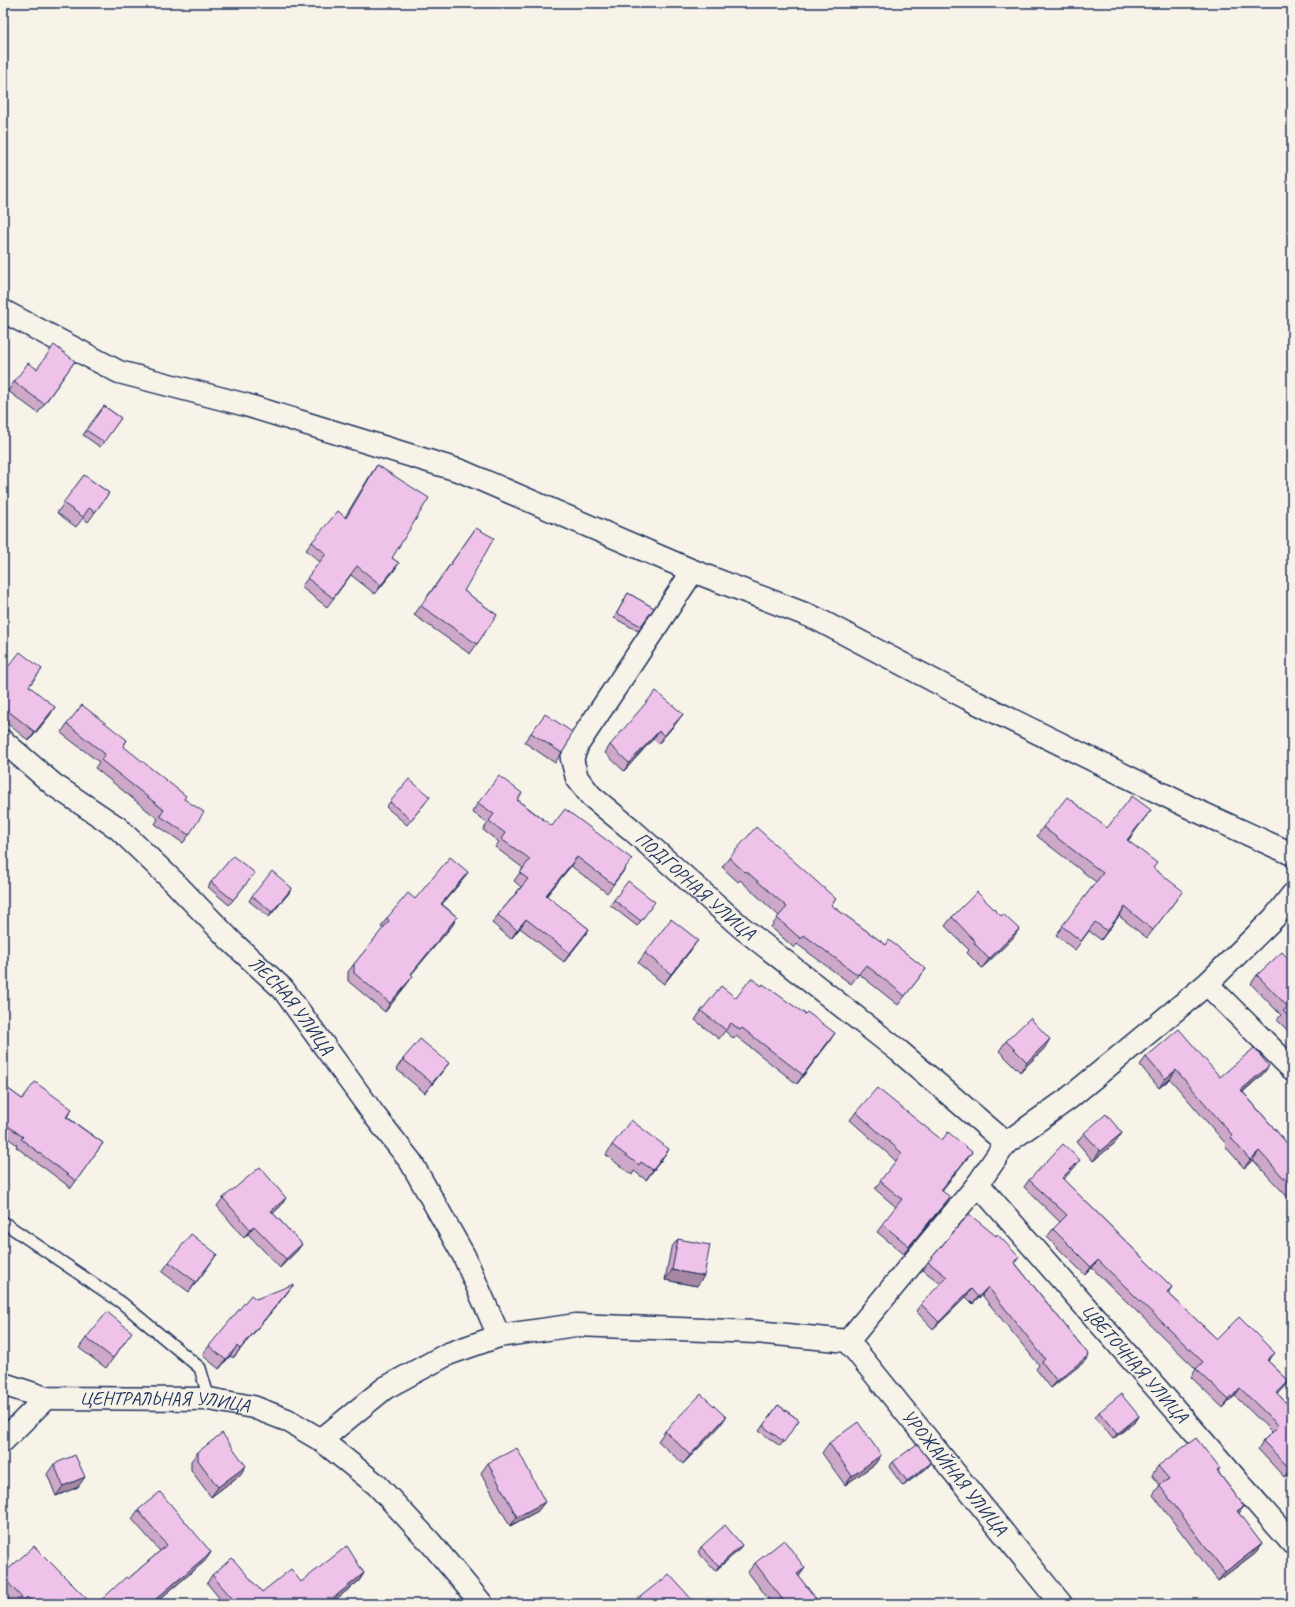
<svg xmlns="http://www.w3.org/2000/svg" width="1295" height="1607" viewBox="0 0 1295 1607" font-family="Caveat,sans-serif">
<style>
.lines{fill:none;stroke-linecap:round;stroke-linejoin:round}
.service-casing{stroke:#1b2f5e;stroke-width:14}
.minor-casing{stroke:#1b2f5e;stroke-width:25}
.tertiary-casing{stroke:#1b2f5e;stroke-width:25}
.service{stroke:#f7f3e8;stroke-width:11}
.minor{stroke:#f7f3e8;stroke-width:22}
.tertiary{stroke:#f7f3e8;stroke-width:22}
.wall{fill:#cea8c8;stroke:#1b2f5e}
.shaded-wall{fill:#a788a3;stroke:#1b2f5e}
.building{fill:#efc3e9;stroke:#1b2f5e}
.labels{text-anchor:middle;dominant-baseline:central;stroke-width:4;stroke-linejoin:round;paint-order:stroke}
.street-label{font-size:19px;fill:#1b2f5e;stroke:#f7f3e8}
</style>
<rect width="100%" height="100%" fill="#f7f3e8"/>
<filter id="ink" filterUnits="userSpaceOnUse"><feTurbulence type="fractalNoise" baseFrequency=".025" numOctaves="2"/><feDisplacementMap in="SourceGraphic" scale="8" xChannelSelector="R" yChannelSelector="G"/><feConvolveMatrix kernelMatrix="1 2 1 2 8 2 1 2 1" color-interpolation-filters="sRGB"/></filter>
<g filter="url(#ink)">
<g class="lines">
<g class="service-casing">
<path id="service" d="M3,1222L122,1303L200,1368L209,1399"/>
</g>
<g class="minor-casing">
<g id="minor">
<path d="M3,311L119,372L246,405L461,471L693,571L815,618L967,698L1193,809L1292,854"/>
<path id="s1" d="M693,571L578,744L572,759L577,778L591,796L631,829L741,927L899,1051L1006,1143"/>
<path id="s2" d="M3,741L54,785L118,828L176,884L232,942L283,989L375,1116L411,1162L464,1256L499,1336"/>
<path d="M1207,984L1292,1069"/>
<path id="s3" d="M978,1184L1292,1543"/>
<path id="s4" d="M848,1341L1061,1604"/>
<path d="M321,1440L385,1388L448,1354L499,1336L576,1325L756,1332L848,1341L978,1184L1006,1143L1068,1099L1207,984L1274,918L1292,895"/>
<path d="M3,1441L46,1398"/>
</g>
</g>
<g class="tertiary-casing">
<g id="tertiary">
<path id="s5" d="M3,1384L46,1398L209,1399L253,1407L287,1420L321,1440L377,1485L430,1542L482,1604"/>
</g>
</g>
<use href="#service" class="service"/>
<use href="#minor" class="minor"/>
<use href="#tertiary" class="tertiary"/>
</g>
<path class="wall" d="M75,361L38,413L8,391L14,382L37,369Z
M104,406L121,418L100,447L83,435Z
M377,465L392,558L399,563L393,572L375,594L351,575L327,607L301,587L320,562L306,550L312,542L345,517L371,474Z
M84,475L109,493L88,522L83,518L76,527L57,513Z
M476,528L464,591L497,615L470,654L414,615Z
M628,593L654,608L638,631L614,618Z
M42,669L29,686L50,715L29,741L3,720V673Z
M677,722L658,744L653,739L624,771L605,753L610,745Z
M67,724L127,740L123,747L184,799L189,835L183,843L155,824L158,819L95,768L99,762L61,733Z
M531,733L567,745L555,763L524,742Z
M518,800L552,826L626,868L607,893L571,866L546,896L589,929L564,962L520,928L511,939L492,923L498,915L521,887L514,881L523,868L495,847L499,842L483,830L488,823L472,812L478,803Z
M390,802H426L407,825L386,807Z
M1144,819L1128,841L1153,869L1176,900L1147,938L1119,916L1101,940L1089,931L1075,950L1056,935L1096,882L1037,836L1043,827L1107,828Z
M729,858L836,899L831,905L886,945L926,969L898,1005L859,974L851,984L797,944L794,948L771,927L779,916L740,880L738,882L722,867Z
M251,878L229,905L208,887L211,882Z
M462,881L442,904L457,917L452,926L411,974L413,976L407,984L385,1012L348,981V972L354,964L383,929L381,927L387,918L415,899Z
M289,893L269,917L249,901L252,896Z
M614,900L651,907L637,926L610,905Z
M1001,916L1019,929L1012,939L982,968L967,953L969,950L945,926L952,917Z
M691,950L664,984L638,963L645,953Z
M1292,963V1035L1277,1020L1281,1015L1251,984L1257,975Z
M762,986L805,1014L829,1042L797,1084L736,1036L734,1039L725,1031L719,1039L695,1020L701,1011L736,998Z
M1006,1041L1044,1049L1020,1072L999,1051Z
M1146,1057L1220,1077L1263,1074L1243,1092L1291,1148L1292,1147V1202L1253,1160L1244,1168L1225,1146L1226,1144L1170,1079L1159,1088L1140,1065Z
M403,1059L449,1063L442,1072L425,1093L396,1069Z
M3,1085L22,1099L72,1109L67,1117L103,1143L71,1188L16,1147L17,1145L3,1134Z
M856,1112L942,1140L972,1152L942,1190L944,1205L904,1254L877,1232L896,1207L875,1189L896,1161L850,1120Z
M1084,1133H1122L1115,1143L1093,1161L1077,1142Z
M612,1145L662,1159L646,1180L634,1171L632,1175L606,1155Z
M1075,1167L1063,1179L1172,1287L1168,1293L1217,1339L1268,1361L1289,1381L1283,1389L1278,1394L1292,1409V1474L1290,1472L1284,1477L1258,1449L1263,1441L1272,1432L1235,1396L1223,1408L1191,1377L1196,1369L1092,1268L1085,1275L1047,1237L1053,1229L1060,1222L1024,1187L1029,1180Z
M223,1198L281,1206L273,1213L302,1244L296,1252L280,1268L248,1234L244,1238L217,1206Z
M678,1239L697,1286L665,1280L671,1248Z
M1019,1257L1015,1263L1089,1355L1084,1362L1051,1388L1036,1369L1039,1365L982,1295L973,1304L966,1297L933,1329L916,1311L921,1304L941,1284L923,1270L928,1262Z
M169,1262L210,1264L189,1292L162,1272Z
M287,1293L233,1358L230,1356L219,1369L202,1355L209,1346Z
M86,1338L125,1342L106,1368L79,1348Z
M778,1405L799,1420L780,1446L759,1431Z
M1099,1412L1139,1416L1136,1421L1113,1439L1095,1417Z
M726,1417L719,1427L683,1464L658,1441L665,1431Z
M829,1443L881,1455L875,1464L845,1485L822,1453Z
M198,1452L240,1475L211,1497L191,1470V1461Z
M893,1462L931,1463L927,1468L903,1486L889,1467Z
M488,1463L538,1511L510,1526L481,1473Z
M54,1464L78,1487L56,1496L47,1474Z
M1158,1466L1220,1469L1218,1472L1244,1506L1238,1514L1262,1544L1255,1553L1218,1581L1153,1495L1160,1485L1152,1475Z
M138,1510L211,1552L205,1561L154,1604H97L128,1579L160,1551L132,1519Z
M701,1547L739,1550L715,1571L698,1552Z
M755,1563L799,1577L820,1604H772L748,1572Z
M364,1573L359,1581L330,1604H224L207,1583L212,1575L262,1592L301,1582Z
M3,1574L92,1604H13L3,1593Z"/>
<path class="shaded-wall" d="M399,563L393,572L375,594L381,585Z
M55,707L50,715L29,741L35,732Z
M683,714L677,722L658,744L664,736Z
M659,731L653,739L624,771L629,763Z
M1151,810L1144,819L1121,849L1127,840Z
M577,857L571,866L540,904L546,895Z
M468,872L462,881L435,912L441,904Z
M292,888L289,893L269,917L272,912Z
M1125,907L1119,916L1101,940L1107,931Z
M457,917L452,926L405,982L411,974Z
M526,919L520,928L511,939L517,930Z
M589,929L583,938L564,962L570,953Z
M1019,929L1012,939L982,968L989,959Z
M698,940L691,950L664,984L671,974Z
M413,976L407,984L385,1012L390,1003Z
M835,1033L829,1042L797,1084L803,1075Z
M1050,1039L1044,1049L1020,1072L1027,1062Z
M449,1063L442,1072L425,1093L432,1083Z
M1269,1066L1263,1074L1235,1098L1241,1090Z
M1176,1070L1170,1079L1159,1088L1165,1079Z
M1122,1133L1115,1143L1093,1161L1100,1151Z
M669,1149L662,1159L646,1180L653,1170Z
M1259,1151L1253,1160L1244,1168L1250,1160Z
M972,1152L966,1160L936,1198L941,1190Z
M1080,1160L1075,1167L1057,1186L1062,1178Z
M950,1197L944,1205L904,1254L909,1246Z
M286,1198L281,1206L265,1220L271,1211Z
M254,1226L248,1234L244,1238L250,1229Z
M302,1244L296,1252L280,1268L286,1259Z
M217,1254L210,1264L189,1292L196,1282Z
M1098,1260L1092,1268L1085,1275L1091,1267Z
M672,1270L704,1276L697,1286L665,1280Z
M294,1284L287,1293L233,1358L240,1349Z
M988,1287L982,1295L973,1304L978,1297Z
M971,1289L966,1297L933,1329L939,1322Z
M237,1346L230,1356L219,1369L226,1360Z
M1275,1353L1269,1360L1262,1368L1267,1360Z
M1089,1355L1084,1362L1051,1388L1057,1381Z
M1289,1381L1283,1389L1272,1401L1277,1393Z
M1240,1388L1235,1396L1223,1408L1229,1400Z
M1139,1416L1136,1421L1113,1439L1117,1434Z
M726,1417L719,1427L683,1464L690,1455Z
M881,1455L875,1464L845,1485L852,1476Z
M931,1463L927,1468L903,1486L907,1481Z
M246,1466L240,1475L211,1497L218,1487Z
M1292,1467V1468L1290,1472L1284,1477Z
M85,1477L78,1487L56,1496L63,1486Z
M545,1502L538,1511L510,1526L517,1517Z
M1244,1506L1238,1515L1237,1511Z
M1262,1544L1255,1553L1218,1581L1225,1572Z
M742,1545L739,1550L715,1571L719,1566Z
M211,1552L205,1561L154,1604H150Z
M805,1568L798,1578L797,1574Z
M364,1573L359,1581L330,1604H326Z"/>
<path class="building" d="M54,345L75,361L44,404L14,382L28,363L37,369Z
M104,406L121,418L104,442L86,430Z
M377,465L429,498L392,558L399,563L381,585L357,566L333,598L307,578L326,554L312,542L338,511L346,518Z
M84,475L109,493L95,512L89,508L83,517L63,503Z
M476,528L494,538L464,591L497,615L477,644L421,606Z
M628,593L654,608L641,626L617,613Z
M20,652L42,669L29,686L55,707L35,732L3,707V673Z
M656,691L683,714L664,736L659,731L629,763L610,745Z
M82,705L127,740L123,746L186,796L184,799L204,812L189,835L160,816L164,810L101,760L105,754L67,724Z
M545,714L572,732L567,745L562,753L531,733Z
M499,776L522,793L517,800L552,826L565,809L632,859L613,884L577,857L546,895L589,929L570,953L526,919L517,930L498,915L528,879L520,873L530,859L501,839L505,833L489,821L494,814L478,803Z
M409,779L430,797L411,820L390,802Z
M1132,796L1151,810L1127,840L1157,863L1153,868L1183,891L1153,930L1125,907L1107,931L1095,922L1081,941L1062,926L1103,873L1043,827L1067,797L1107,828Z
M756,827L836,899L831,905L886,945L889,940L926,969L905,996L866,965L858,975L804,935L801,939L777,918L787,907L746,871L745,872L729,858Z
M233,856L255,873L233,900L211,882Z
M450,857L468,872L441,904L457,917L411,974L413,976L390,1003L354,973V964L389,921L387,918L408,893L415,899Z
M272,871L292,888L272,912L252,896Z
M628,881L655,902L641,921L614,900Z
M977,892L1001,916L1003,914L1019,929L989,959L974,943L975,941L952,917Z
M671,919L698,940L671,974L645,953Z
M1282,952L1292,963V1020L1283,1011L1288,1007L1257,975Z
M751,978L762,986L763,984L805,1014L807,1012L835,1033L803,1075L742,1028L740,1030L731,1023L726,1030L701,1011L721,986L736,998Z
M1030,1018L1050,1039L1027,1062L1006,1041Z
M1179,1029L1220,1077L1254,1048L1269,1066L1241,1090L1291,1148L1292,1147V1187L1259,1151L1250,1160L1231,1138L1233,1136L1176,1070L1165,1079L1146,1057Z
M420,1039L449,1063L432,1083L403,1059Z
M35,1082L72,1109L66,1117L103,1143L76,1181L21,1139L23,1137L3,1122V1085L22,1099Z
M877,1088L942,1140L948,1132L972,1152L941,1190L950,1197L909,1246L882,1224L902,1199L880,1181L902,1153L856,1112Z
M1106,1114L1122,1133L1100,1151L1084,1133Z
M631,1120L669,1149L653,1170L641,1162L639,1165L612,1145Z
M1063,1144L1080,1160L1062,1178L1172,1287L1167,1292L1217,1339L1239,1317L1275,1353L1267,1360L1289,1381L1277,1393L1292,1409V1467L1290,1469L1263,1441L1279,1426L1240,1388L1229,1400L1196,1369L1203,1362L1098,1260L1091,1267L1053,1229L1067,1215L1029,1180Z
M260,1167L286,1198L271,1211L302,1244L286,1259L254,1226L250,1229L223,1198Z
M969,1214L996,1236L997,1234L1019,1257L1014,1262L1089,1355L1057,1381L1042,1362L1045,1359L988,1287L978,1297L971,1289L939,1322L921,1304L947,1277L928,1262Z
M191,1234L217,1254L196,1282L169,1262Z
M678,1239L710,1245L704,1276L672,1270Z
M294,1284L240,1349L237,1346L226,1360L209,1346L251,1295L256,1299Z
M107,1312L132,1332L113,1358L86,1338Z
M701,1394L726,1417L690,1455L665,1431Z
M1121,1394L1139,1416L1117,1434L1099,1412Z
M778,1405L799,1420L784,1442L763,1426Z
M858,1422L881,1455L852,1476L829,1443Z
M222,1433L246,1466L218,1487L198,1460V1452Z
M1196,1438L1220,1469L1217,1471L1244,1506L1237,1511L1262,1544L1225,1572L1159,1485L1169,1479L1158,1466Z
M917,1444L931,1463L907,1481L893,1462Z
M517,1448L545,1502L517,1517L488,1463Z
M75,1455L85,1477L63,1486L54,1464Z
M160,1492L211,1552L150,1604H97L126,1577L128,1579L167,1545L138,1510Z
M725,1525L742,1545L719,1566L701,1547Z
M784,1540L805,1568L797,1574L820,1604H786L755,1563Z
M34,1546L92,1604H34L27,1597L24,1600L3,1577V1574Z
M347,1546L364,1573L326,1604H301L298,1600L293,1604H237L212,1575L232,1558L262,1592L291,1569L301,1582Z
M669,1574L695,1603L692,1604H631L659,1582V1583Z"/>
</g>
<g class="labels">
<g class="street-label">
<text stroke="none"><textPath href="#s1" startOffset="404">ПОДГОРНАЯ УЛИЦА</textPath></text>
<text stroke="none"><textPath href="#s2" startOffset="393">ЛЕСНАЯ УЛИЦА</textPath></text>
<text stroke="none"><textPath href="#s3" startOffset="238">ЦВЕТОЧНАЯ УЛИЦА</textPath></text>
<text stroke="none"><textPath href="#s5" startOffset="164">ЦЕНТРАЛЬНАЯ УЛИЦА</textPath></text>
<text stroke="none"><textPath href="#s4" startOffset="169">УРОЖАЙНАЯ УЛИЦА</textPath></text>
</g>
</g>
<rect width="1295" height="1607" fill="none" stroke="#f7f3e8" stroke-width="16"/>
<rect x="8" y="8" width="1279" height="1591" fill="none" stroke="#1b2f5e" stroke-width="1.5" filter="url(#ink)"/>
</svg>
